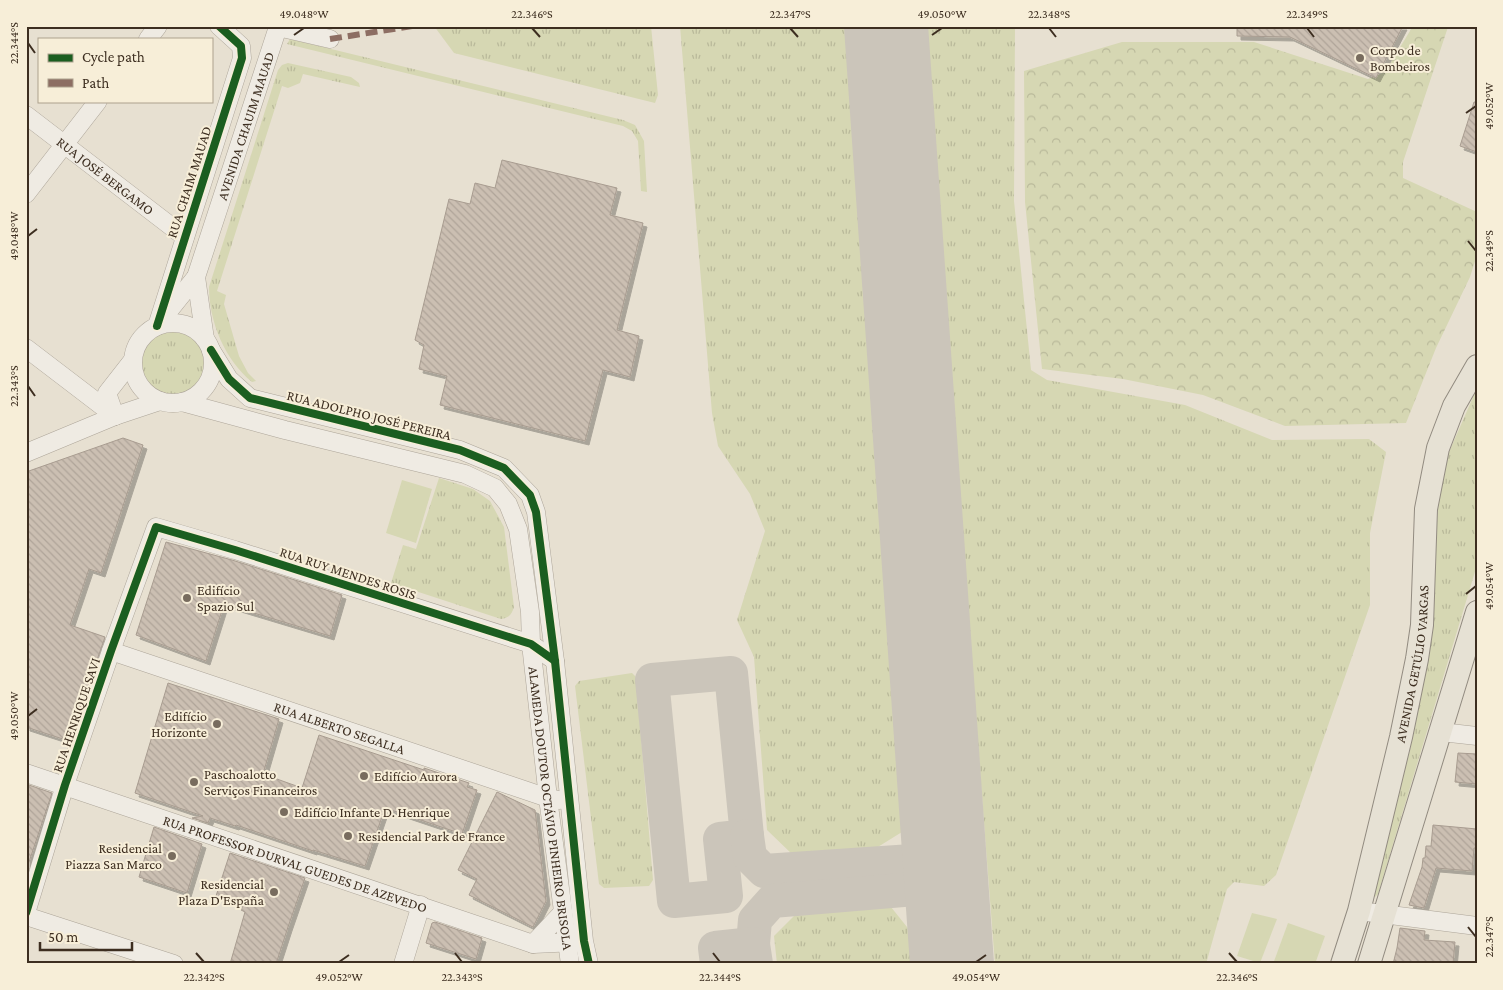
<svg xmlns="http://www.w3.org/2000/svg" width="1503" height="990" font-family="'Crimson Pro',serif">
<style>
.grass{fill:url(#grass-tufts)}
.forest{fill:url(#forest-crowns)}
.garden{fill:#d6d7b3}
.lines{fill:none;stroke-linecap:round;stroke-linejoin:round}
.taxiway{stroke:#cbc5ba;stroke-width:34}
.runway{stroke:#cbc5ba;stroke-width:84}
.building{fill:url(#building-back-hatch);stroke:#a89c90;filter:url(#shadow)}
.minor-casing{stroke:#ada599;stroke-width:19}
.major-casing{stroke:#928b80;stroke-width:24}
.minor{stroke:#efebe3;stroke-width:18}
.major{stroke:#e6e1d4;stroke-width:22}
.quiet{stroke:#8d6e63;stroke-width:6;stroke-dasharray:12 6;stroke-linecap:butt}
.cycleway-casing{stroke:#f7eed8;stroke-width:11}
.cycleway{stroke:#1b5e20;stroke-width:8}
.ticks{fill:none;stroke:#3d2e20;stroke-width:2}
.poi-dot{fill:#786c5e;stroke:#f7eed8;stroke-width:2}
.labels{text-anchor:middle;stroke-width:4;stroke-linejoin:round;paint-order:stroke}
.poi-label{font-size:14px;fill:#3d2e20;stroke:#f7eed8;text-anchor:start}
.street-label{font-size:14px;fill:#3d2e20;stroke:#f7eed8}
.neatline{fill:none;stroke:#3d2e20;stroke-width:2}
.ticks-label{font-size:12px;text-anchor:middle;fill:#3d2e20}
</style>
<defs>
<pattern id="grass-tufts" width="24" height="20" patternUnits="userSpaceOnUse" patternTransform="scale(1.25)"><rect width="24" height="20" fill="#d6d7b3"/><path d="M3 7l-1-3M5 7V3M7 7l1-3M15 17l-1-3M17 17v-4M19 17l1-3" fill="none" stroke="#b9b99a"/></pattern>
<pattern id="forest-crowns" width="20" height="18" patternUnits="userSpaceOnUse" patternTransform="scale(1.25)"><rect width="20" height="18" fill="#d6d7b3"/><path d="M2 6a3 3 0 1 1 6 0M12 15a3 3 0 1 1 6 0" fill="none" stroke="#b9b99a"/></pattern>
<pattern id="building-back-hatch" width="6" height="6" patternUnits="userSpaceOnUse" patternTransform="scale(1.25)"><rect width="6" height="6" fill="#cbbfb2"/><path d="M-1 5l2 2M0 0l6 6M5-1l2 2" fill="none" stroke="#afa499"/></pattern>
<filter id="shadow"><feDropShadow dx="4" dy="4" stdDeviation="0" flood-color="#0004"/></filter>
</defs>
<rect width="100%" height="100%" fill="#e7e0d1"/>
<g class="grass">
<path d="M 434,26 L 651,26 L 658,95 L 655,103 L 454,53 Z"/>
<path d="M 680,26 L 849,26 L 912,811 L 902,832 L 873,850 L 794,856 L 767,830 L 754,657 L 737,620 L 765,531 L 750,494 L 718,446 L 712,413 Z"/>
<path d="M 922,26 L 1015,26 L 1014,201 L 1031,370 L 1047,380 L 1185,405 L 1272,440 L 1369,439 L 1386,452 L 1370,533 L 1370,605 L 1276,875 L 1264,886 L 1234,882 L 1227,889 L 1206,964 L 995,964 Z"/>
<path d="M 290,39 L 623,120 L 635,125 L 644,141 L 647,192 L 641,191 L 638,141 L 632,131 L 623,126 L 287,44 Z"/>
<path d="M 288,63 L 351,77 L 359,83 L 360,87 L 303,74 L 300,83 L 288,88 L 282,86 L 217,291 L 226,295 L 224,304 L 239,356 L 248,373 L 256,381 L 252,382 C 225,360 209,322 209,287 L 278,70 L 282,65 Z"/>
<circle cx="173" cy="362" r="32"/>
<path d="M 1477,388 L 1477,565 L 1378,894 L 1375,897 L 1372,892 L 1410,750 L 1425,665 L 1439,497 L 1449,452 Z"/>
<path d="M 439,478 L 473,489 L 490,501 L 504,527 L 514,607 C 512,614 509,618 501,619 L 391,583 L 403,545 L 416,549 Z"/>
<path d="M 632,673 L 636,677 L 653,880 L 649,886 L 604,888 L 599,884 L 575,686 L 579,681 Z"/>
<path d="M 891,907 L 915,937 L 917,964 L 777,964 L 774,936 L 796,914 Z"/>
</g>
<path class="forest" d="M 1413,26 L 1448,27 L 1403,162 L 1403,178 L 1477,212 L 1477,255 L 1470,277 L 1436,348 L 1406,423 L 1285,426 L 1203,395 L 1123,379 L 1042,369 L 1025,202 L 1024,71 L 1122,42 L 1254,42 L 1368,79 L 1385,72 Z"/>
<g class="garden">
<path d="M 402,480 L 432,489 L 416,543 L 386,533 Z"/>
<path d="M 1252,913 L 1277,919 L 1260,963 L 1237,956 Z"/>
<path d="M 1288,923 L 1325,936 L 1315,964 L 1273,964 Z"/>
</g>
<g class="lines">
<g class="taxiway">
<path d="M 887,37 L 895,26"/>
<path d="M 731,673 L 747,836 L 720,839 L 726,896 L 674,901 L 652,680 Z"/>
<path d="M 747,836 L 750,857 L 764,871 L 912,861 L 943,826"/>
<path d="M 753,944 L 755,920 L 772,901 L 915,889 L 949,928"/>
<path d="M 717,964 L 715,948 L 753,944 L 756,964"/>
</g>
<path class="runway" d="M 886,26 L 952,964"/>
</g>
<g class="building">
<path d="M 1237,26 L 1403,26 L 1376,78 L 1290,37 L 1237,36 Z"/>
<path d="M 1474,102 L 1477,102 L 1477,152 L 1460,146 Z"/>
<path d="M 502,160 L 617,188 L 610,215 L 643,223 L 617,330 L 639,336 L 630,377 L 603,370 L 585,441 L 440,405 L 447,376 L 419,369 L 424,345 L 415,340 L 449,199 L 470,204 L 475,183 L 495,188 Z"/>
<path d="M 123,438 L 143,445 L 101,573 L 89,569 L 70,625 L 105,637 L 69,741 L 26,727 L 26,472 Z"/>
<path d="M 166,542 L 232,560 L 342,595 L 330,636 L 224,604 L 206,661 L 136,635 Z"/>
<path d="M 168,683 L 279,719 L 263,774 L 302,788 L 319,735 L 424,770 L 424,768 L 469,783 L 467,787 L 477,790 L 462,834 L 385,808 L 365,866 L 313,850 L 313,851 L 236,825 L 235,826 L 210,818 L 208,823 L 192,818 L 203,816 L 135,793 Z"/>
<path d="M 1458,753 L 1477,754 L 1477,784 L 1455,782 Z"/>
<path d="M 26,784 L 52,793 L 28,865 L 26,865 Z"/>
<path d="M 497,792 L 535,810 L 546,901 L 533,927 L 469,895 L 477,879 L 458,870 Z"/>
<path d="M 1433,825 L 1477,829 L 1477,848 L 1474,848 L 1472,871 L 1436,868 L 1424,908 L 1409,905 L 1422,867 L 1423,858 L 1425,858 L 1426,846 L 1431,846 Z"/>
<path d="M 154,827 L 202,844 L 187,893 L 139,877 Z"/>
<path d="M 230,853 L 305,878 L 288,927 L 276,964 L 230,964 L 245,912 L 241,910 L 243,905 L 216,896 Z"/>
<path d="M 435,922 L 482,938 L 476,959 L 426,943 L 432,923 Z"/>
<path d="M 1400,928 L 1425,931 L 1424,940 L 1455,942 L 1453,964 L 1393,964 L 1397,948 Z"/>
</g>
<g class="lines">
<g class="minor-casing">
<g id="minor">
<path d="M 148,39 L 158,26"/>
<path id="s1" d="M 26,115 L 185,237"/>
<path d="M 26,194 L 98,101"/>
<path id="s2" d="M 196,277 L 278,27 L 330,39"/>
<path d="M 163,318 L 196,277 L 205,339"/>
<circle cx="173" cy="363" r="40"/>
<path d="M 157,326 L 242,58 L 241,46 L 219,26"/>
<path d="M 26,348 L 115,416"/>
<path d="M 211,350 L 229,379 L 250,398 L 460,450 L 504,468 L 530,495 L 536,512 L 555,661 L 584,941 L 589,964"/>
<path id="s3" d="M 182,402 L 285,430 L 465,474 L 495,488 L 508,504 L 518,529 L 530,612 L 531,644 L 548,798 L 570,964"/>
<path d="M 115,416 L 107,393 L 132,361"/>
<path d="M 26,453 L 115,416 L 160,401"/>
<path id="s4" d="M 111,651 L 548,798 L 559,800"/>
<path d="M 1441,732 L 1477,736"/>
<path id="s5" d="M 26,773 L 533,944 L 576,942"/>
<path d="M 1359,911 L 1477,926"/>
<path d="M 26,913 L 65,785 L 111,651 L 156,527 L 235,550 L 531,644 L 555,661"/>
<path d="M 26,916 L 174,964"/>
<path d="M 533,944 L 563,912"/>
<path d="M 403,964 L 421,905"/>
</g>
</g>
<g class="major-casing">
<g id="major">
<path id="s6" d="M 1342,964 L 1359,911 L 1401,737 L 1417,659 L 1422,625 L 1426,509 L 1438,448 L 1454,406 L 1477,366"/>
<path d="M 1369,964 L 1477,612"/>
</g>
</g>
<use href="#minor" class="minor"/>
<use href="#major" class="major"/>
<path class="quiet" d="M 330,39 L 412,26"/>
<g class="cycleway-casing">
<g id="cycleway">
<path d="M 157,326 L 242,58 L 241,46 L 219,26"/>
<path d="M 211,350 L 229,379 L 250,398 L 460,450 L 504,468 L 530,495 L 536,512 L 555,661 L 584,941 L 589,964"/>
<path d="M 26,913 L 65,785 L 111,651 L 156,527 L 235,550 L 531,644 L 555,661"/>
</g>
</g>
<use href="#cycleway" class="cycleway"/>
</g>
<path class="ticks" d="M 532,28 L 540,37M 790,28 L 798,37M 1049,28 L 1056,37M 1307,28 L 1314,37M 294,35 L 304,28M 932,35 L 942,28M 28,43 L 35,53M 1466,113 L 1476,106M 28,236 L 37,229M 1468,241 L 1476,251M 28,386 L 35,396M 1466,594 L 1476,586M 28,716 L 37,709M 1468,927 L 1476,937M 196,953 L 204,962M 455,953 L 462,962M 713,953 L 720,962M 1229,953 L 1237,962M 339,962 L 349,955M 976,962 L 986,955"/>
<g class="poi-dot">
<circle cx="1360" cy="58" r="5"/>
<circle cx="187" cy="598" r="5"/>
<circle cx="217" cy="724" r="5"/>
<circle cx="364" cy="776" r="5"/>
<circle cx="194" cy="782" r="5"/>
<circle cx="284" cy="812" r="5"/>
<circle cx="348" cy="836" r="5"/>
<circle cx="172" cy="856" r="5"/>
<circle cx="274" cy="892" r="5"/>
</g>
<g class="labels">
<g class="poi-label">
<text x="1370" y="55">Corpo de<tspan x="1370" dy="16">Bombeiros</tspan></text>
<text x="197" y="595">Edifício<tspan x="197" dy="16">Spazio Sul</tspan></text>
<text x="207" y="721" text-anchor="end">Edifício<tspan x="207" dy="16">Horizonte</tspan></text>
<text x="204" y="779">Paschoalotto<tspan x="204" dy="16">Serviços Financeiros</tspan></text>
<text x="374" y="781">Edifício Aurora</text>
<text x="294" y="817">Edifício Infante D. Henrique</text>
<text x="358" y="841">Residencial Park de France</text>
<text x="162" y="853" text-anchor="end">Residencial<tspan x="162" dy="16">Piazza San Marco</tspan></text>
<text x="264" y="889" text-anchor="end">Residencial<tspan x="264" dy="16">Plaza D'España</tspan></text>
</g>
<g class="street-label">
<text dy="5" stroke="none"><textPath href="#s2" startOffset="159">AVENIDA CHAUIM MAUAD</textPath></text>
<text dy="5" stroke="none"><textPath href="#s1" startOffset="100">RUA JOSÉ BERGAMO</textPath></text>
<text transform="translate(189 182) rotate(-72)" y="5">RUA CHAIM MAUAD</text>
<text transform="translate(369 415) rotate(14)" y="5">RUA ADOLPHO JOSÉ PEREIRA</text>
<text transform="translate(348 573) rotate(18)" y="5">RUA RUY MENDES ROSIS</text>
<text dy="5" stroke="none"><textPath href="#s6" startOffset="309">AVENIDA GETÚLIO VARGAS</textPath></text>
<text transform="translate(76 715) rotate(-71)" y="5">RUA HENRIQUE SAVI</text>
<text dy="5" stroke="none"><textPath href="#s4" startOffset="241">RUA ALBERTO SEGALLA</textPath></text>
<text dy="5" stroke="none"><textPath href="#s3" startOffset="654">ALAMEDA DOUTOR OCTÁVIO PINHEIRO BRISOLA</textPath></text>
<text dy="5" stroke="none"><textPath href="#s5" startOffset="284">RUA PROFESSOR DURVAL GUEDES DE AZEVEDO</textPath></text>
</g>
</g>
<rect width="1503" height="990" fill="none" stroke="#f7eed8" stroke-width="55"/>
<rect x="38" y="38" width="175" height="65" fill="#f7eed8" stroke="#ada18e"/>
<rect x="48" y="54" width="25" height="8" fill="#1b5e20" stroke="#ada18e"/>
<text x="82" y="62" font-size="15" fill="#3d2e20">Cycle path</text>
<rect x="48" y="79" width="25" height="8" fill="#8d6e63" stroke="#ada18e"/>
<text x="82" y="88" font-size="15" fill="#3d2e20">Path</text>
<path d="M40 942v8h92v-8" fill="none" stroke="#3d2e20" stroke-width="2.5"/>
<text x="48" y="942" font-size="15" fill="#3d2e20" stroke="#f7eed8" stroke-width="4" paint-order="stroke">50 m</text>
<rect x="28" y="28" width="1448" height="934" class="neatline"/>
<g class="ticks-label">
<text x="304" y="18">49.048°W</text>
<text x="532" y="18">22.346°S</text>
<text x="790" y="18">22.347°S</text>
<text x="942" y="18">49.050°W</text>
<text x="1049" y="18">22.348°S</text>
<text x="1307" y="18">22.349°S</text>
<text transform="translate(14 43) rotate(-90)" y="4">22.344°S</text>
<text transform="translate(1489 106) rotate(-90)" y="4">49.052°W</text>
<text transform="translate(14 236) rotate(-90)" y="4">49.048°W</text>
<text transform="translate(1489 251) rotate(-90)" y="4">22.349°S</text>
<text transform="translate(14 386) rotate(-90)" y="4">22.343°S</text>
<text transform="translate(1489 586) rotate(-90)" y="4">49.054°W</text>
<text transform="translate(14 716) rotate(-90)" y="4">49.050°W</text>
<text transform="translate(1489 937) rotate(-90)" y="4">22.347°S</text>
<text x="204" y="981">22.342°S</text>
<text x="339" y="981">49.052°W</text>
<text x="462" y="981">22.343°S</text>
<text x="720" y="981">22.344°S</text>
<text x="976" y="981">49.054°W</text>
<text x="1237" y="981">22.346°S</text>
</g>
</svg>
